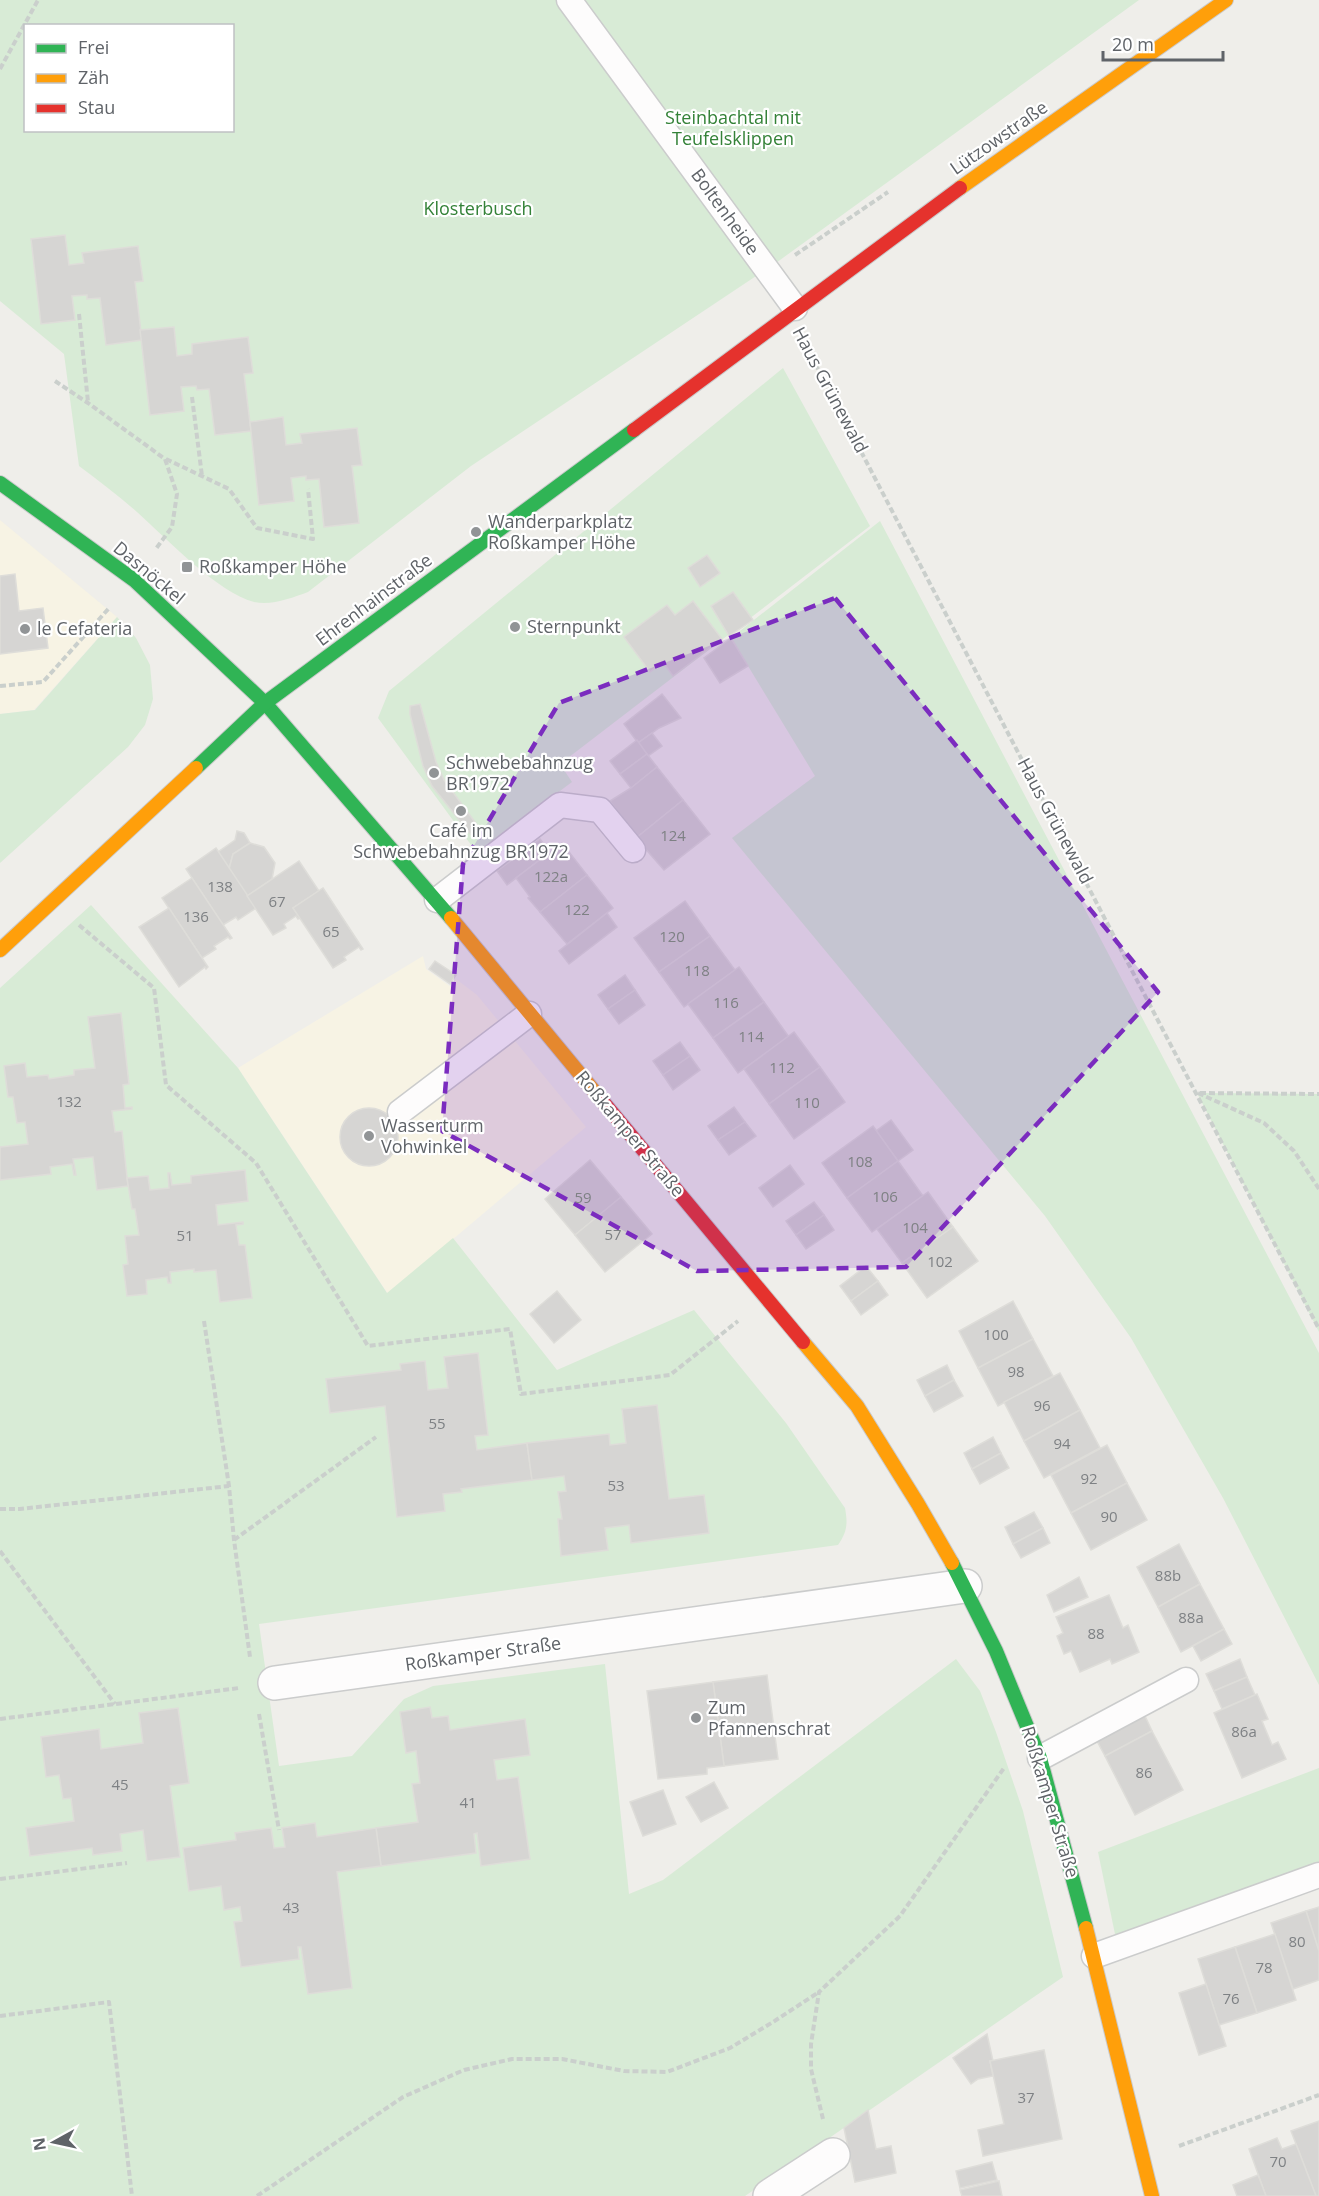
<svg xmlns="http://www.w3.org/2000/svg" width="1319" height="2196" font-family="'Open Sans',sans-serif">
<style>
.commercial{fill:#f7f3e4}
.green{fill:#d8ebd6;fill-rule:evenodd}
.building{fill:#d6d5d3;stroke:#deddd9;stroke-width:1.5}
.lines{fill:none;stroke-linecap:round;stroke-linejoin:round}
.lane-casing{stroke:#cbcccc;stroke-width:27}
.street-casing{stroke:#cbcccc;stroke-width:36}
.fast-casing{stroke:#cacacb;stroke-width:16}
.slow-casing{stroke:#cacacb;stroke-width:16}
.jam-casing{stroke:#cacacb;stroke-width:16}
.path{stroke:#cacfcc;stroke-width:4;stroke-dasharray:6 3;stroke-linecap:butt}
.lane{stroke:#fdfcfc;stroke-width:24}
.street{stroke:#fdfcfc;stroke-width:33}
.fast{stroke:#30b455;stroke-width:14}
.slow{stroke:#ff9f0a;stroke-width:14}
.jam{stroke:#e5322d;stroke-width:14}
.marked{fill:#7b2cbf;fill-opacity:0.2;stroke:#7b2cbf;stroke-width:4.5;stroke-dasharray:12 8;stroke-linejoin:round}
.poi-dot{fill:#919496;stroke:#fff;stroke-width:2}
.labels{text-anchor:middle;stroke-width:4.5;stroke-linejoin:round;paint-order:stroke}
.number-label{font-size:15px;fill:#7e8184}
.park-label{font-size:18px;fill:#348238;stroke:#fff}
.street-label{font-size:18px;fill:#5f6368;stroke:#fff}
.poi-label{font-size:18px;fill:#5f6368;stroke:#fff;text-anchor:start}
</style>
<rect width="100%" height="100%" fill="#efeeea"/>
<g class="commercial">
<path d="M 0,520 L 117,617 L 34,710 L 0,714 Z"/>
<path d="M 423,956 L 426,969 L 451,987 L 456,979 L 477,995 L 586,1127 L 388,1294 L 238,1068 Z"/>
</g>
<g class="green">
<path d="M 0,0 L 1139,0 L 780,260 L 471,466 L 308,592 C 291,598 272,606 254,602 C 218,593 166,538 137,512 C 119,496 99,481 79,466 L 64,354 L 0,301 ZM 26,26 L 232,26 L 232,130 L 26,130 Z"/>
<path d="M 783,368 L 870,526 L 560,764 L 572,782 L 477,853 L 378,718 L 389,691 Z"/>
<path d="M 880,521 L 1319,1353 L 1319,1685 L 1223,1498 L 1131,1338 L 1045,1216 L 732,838 L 815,776 L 731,638 Z"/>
<path d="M 117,617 L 136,638 L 150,665 L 153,699 L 145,725 L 128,747 L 0,863 L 0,714 L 35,710 Z"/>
<path d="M 91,905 L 238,1068 L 387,1293 L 453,1238 L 557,1370 L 694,1310 L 786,1423 L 845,1508 C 848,1524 847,1532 838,1545 L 259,1624 L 279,1766 L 352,1756 L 404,1699 L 433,1686 L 605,1664 L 629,1894 L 663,1880 L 956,1659 L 980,1691 L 996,1732 L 1023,1811 L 1063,1977 L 745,2196 L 0,2196 L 0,988 Z"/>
<path d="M 1197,1093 L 1319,1094 L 1319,1332 Z"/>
<path d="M 1319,1768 L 1319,1863 L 1116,1939 L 1098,1852 Z"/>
</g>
<g class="building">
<path d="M 65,235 L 69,265 L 84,263 L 82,253 L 138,246 L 143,281 L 135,282 L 142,340 L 106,345 L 100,298 L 87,299 L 87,295 L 72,296 L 75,320 L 41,324 L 31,239 Z"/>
<path d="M 174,327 L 177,356 L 192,354 L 192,344 L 248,337 L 253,373 L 244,374 L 251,431 L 215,435 L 209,389 L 197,390 L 196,386 L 181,387 L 184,411 L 150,415 L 140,330 Z"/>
<path d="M 283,417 L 286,445 L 302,443 L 300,434 L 357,428 L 362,465 L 352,466 L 359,523 L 324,527 L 319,479 L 306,480 L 306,476 L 291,478 L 294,501 L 259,505 L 250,422 Z"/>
<path d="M 707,555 L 720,573 L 700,587 L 688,568 Z"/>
<path d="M 15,574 L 19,611 L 43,608 L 48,648 L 0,654 L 0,576 Z"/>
<path d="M 733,592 L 753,620 L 729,636 L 711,606 Z"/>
<path d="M 693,601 L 722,639 L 673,676 L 663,662 L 650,672 L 624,637 L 667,605 L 675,615 Z"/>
<path d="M 731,638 L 748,666 L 720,683 L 704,658 Z"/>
<path d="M 662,694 L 681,718 L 659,728 L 638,743 L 624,724 Z"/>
<path d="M 420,704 L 436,762 L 444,780 L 480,829 L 472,836 L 432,786 L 423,766 L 410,714 L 410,706 Z"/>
<path d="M 652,733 L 662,746 L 648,756 L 638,743 Z"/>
<path d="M 637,740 L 647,754 L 620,774 L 610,761 Z"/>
<path d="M 647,754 L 657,767 L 631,788 L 620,774 Z"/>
<path d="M 657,767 L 683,800 L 636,838 L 610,801 L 631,788 Z"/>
<path d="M 683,800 L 710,834 L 664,870 L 636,838 Z"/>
<path d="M 237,831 L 244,833 L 250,843 L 233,854 L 229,869 L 218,852 L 235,840 Z"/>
<path d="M 540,839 L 550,852 L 507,885 L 497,871 Z"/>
<path d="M 250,843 L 264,847 L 275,863 L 272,879 L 247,896 L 229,869 L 233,854 Z"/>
<path d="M 562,843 L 587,875 L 540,912 L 528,898 L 530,897 L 516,878 Z"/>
<path d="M 216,848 L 256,908 L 238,920 L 236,917 L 223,925 L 186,869 Z"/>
<path d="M 299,861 L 319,891 L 293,908 L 300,918 L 298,919 L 296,916 L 284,924 L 286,928 L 273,935 L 247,896 Z"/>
<path d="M 587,875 L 613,908 L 567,944 L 540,912 Z"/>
<path d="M 192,878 L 232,938 L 230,939 L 228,937 L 214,946 L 216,949 L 202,958 L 162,898 Z"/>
<path d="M 323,888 L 363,949 L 361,950 L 359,947 L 344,957 L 346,960 L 333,968 L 293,908 Z"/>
<path d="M 685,901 L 710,936 L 659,972 L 634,938 Z"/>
<path d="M 169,908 L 208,967 L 206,969 L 205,967 L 179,987 L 139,927 Z"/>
<path d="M 607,913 L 617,927 L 569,964 L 559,951 Z"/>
<path d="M 710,936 L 735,970 L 684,1007 L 659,972 Z"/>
<path d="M 435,961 L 456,975 L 450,984 L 429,969 Z"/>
<path d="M 739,967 L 764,1002 L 713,1038 L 688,1004 Z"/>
<path d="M 625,975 L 635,990 L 608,1009 L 598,995 Z"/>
<path d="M 635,990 L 645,1005 L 619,1024 L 608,1009 Z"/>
<path d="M 764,1002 L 789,1037 L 738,1073 L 713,1038 Z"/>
<path d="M 121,1013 L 129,1084 L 123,1085 L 125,1108 L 132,1107 L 132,1109 L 112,1111 L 115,1132 L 122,1131 L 128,1186 L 97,1190 L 93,1157 L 73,1159 L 76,1175 L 74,1175 L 72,1164 L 50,1167 L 51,1174 L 0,1180 L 0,1147 L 28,1144 L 25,1122 L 17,1123 L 13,1097 L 8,1097 L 4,1066 L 25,1063 L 27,1077 L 48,1075 L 49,1079 L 74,1075 L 74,1070 L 95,1068 L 88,1017 Z"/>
<path d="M 794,1032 L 820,1067 L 769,1104 L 744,1069 Z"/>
<path d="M 680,1042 L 690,1056 L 663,1075 L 653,1061 Z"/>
<path d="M 690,1056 L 700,1070 L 673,1090 L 663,1075 Z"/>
<path d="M 820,1067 L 845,1102 L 794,1139 L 769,1104 Z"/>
<path d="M 734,1107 L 745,1122 L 718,1140 L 708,1126 Z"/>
<circle cx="369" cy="1137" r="29"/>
<path d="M 891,1120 L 913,1150 L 898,1161 L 876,1131 Z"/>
<path d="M 745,1122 L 756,1136 L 729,1155 L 718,1140 Z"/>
<path d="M 873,1126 L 898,1161 L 847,1198 L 822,1163 Z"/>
<path d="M 590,1160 L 621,1197 L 575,1235 L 545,1199 Z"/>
<path d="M 898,1161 L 923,1196 L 872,1232 L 847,1198 Z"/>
<path d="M 790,1165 L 804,1184 L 773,1207 L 759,1188 Z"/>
<path d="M 245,1170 L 248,1201 L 216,1205 L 218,1225 L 243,1222 L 243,1224 L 236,1225 L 239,1245 L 245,1245 L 252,1298 L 220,1302 L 216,1270 L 194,1272 L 194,1269 L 170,1272 L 171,1283 L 168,1283 L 167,1277 L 146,1280 L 147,1294 L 127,1296 L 123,1265 L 128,1264 L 125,1236 L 139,1235 L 135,1209 L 132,1209 L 127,1178 L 148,1176 L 150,1190 L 169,1188 L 168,1173 L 170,1173 L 172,1185 L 191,1183 L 191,1176 Z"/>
<path d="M 928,1192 L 953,1227 L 902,1263 L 877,1229 Z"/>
<path d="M 621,1197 L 652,1234 L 605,1272 L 575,1235 Z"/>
<path d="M 814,1202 L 824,1215 L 796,1235 L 786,1221 Z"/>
<path d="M 824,1215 L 834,1230 L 806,1249 L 796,1235 Z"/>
<path d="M 953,1227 L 978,1261 L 927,1298 L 902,1263 Z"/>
<path d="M 866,1266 L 878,1281 L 851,1301 L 840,1286 Z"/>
<path d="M 878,1281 L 888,1295 L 861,1315 L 851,1301 Z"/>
<path d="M 557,1291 L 581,1320 L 554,1343 L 530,1314 Z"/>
<path d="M 1013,1301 L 1033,1339 L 978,1368 L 959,1331 Z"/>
<path d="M 1033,1339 L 1053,1376 L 998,1406 L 978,1368 Z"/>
<path d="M 478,1353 L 488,1435 L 475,1436 L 477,1450 L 527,1443 L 532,1480 L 461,1489 L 462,1492 L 443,1494 L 445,1511 L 397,1517 L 385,1406 L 330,1413 L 326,1379 L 401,1370 L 400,1364 L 425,1361 L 428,1390 L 448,1388 L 444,1357 Z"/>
<path d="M 947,1365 L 954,1380 L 925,1396 L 917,1380 Z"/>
<path d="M 1060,1373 L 1080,1410 L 1024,1441 L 1004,1402 Z"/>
<path d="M 954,1380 L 963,1396 L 934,1412 L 925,1396 Z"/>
<path d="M 657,1405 L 669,1499 L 704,1495 L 709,1533 L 631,1543 L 629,1525 L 605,1528 L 608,1550 L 561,1556 L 558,1519 L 562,1519 L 558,1492 L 566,1491 L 564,1476 L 532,1480 L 527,1443 L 609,1434 L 610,1445 L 626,1443 L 622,1409 Z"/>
<path d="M 1080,1410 L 1100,1448 L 1044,1478 L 1024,1441 Z"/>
<path d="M 993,1437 L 1001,1453 L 972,1469 L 964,1453 Z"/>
<path d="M 1107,1445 L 1127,1483 L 1071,1513 L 1051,1475 Z"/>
<path d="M 1001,1453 L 1009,1468 L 980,1484 L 972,1469 Z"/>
<path d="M 1127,1483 L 1147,1520 L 1091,1550 L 1071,1513 Z"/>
<path d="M 1034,1512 L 1043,1528 L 1013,1544 L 1005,1527 Z"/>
<path d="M 1043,1528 L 1050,1543 L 1021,1558 L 1013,1544 Z"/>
<path d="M 1179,1544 L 1200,1584 L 1158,1607 L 1137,1567 Z"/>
<path d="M 1079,1577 L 1088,1597 L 1054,1612 L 1047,1595 Z"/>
<path d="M 1200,1584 L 1224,1629 L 1181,1652 L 1158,1607 Z"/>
<path d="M 1109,1595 L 1123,1628 L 1128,1625 L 1139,1652 L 1112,1664 L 1110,1659 L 1080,1672 L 1071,1651 L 1064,1654 L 1057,1636 L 1063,1633 L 1056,1617 Z"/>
<path d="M 1224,1629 L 1232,1644 L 1201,1661 L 1193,1646 Z"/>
<path d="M 1240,1659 L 1247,1677 L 1214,1691 L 1206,1674 Z"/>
<path d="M 767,1675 L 778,1759 L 724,1766 L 713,1682 Z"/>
<path d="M 1247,1677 L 1255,1695 L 1222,1709 L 1214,1691 Z"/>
<path d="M 713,1682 L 724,1766 L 707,1768 L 707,1774 L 658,1779 L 647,1691 Z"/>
<path d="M 1257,1694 L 1268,1719 L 1262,1721 L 1272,1745 L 1278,1742 L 1286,1759 L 1242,1778 L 1214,1713 Z"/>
<path d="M 430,1707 L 432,1718 L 448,1716 L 450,1730 L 525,1719 L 530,1755 L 494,1760 L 497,1780 L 518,1777 L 530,1859 L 481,1866 L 477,1833 L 474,1834 L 476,1853 L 381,1866 L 376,1828 L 418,1822 L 412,1784 L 420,1783 L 416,1751 L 406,1753 L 400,1712 Z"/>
<path d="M 178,1708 L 189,1783 L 170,1786 L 180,1857 L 147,1861 L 143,1830 L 120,1834 L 122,1851 L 93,1855 L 92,1848 L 30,1856 L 26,1828 L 74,1821 L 71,1798 L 63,1799 L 59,1775 L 46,1777 L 41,1737 L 99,1729 L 101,1749 L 143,1743 L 139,1713 Z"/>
<path d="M 1145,1716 L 1152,1731 L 1105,1756 L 1097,1741 Z"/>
<path d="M 1152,1731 L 1183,1790 L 1135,1815 L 1105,1756 Z"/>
<path d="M 714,1782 L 728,1808 L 701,1822 L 686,1797 Z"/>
<path d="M 663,1790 L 676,1824 L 643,1836 L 630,1802 Z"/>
<path d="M 315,1823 L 317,1837 L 376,1828 L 381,1866 L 337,1872 L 352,1988 L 308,1994 L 301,1947 L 298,1947 L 299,1959 L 241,1967 L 234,1922 L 242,1921 L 240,1907 L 224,1910 L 221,1886 L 189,1891 L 183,1848 L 236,1840 L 235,1833 L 271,1828 L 274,1848 L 285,1847 L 282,1828 Z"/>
<path d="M 1319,1907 L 1319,1951 L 1306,1911 Z"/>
<path d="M 1306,1911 L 1319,1951 L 1319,1980 L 1293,1989 L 1271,1923 Z"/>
<path d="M 1275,1934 L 1296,2000 L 1257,2013 L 1235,1947 Z"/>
<path d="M 1235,1947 L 1257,2013 L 1219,2025 L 1198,1959 Z"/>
<path d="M 1206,1984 L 1226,2046 L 1199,2055 L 1179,1993 Z"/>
<path d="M 987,2034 L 993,2061 L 990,2061 L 993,2076 L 978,2079 L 971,2084 L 953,2058 Z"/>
<path d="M 1044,2050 L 1062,2139 L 983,2156 L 978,2130 L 1004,2124 L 990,2061 Z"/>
<path d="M 868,2110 L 876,2149 L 891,2146 L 896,2173 L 855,2182 L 844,2128 Z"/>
<path d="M 1319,2121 L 1319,2196 L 1316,2196 L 1291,2131 Z"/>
<path d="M 1277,2138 L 1282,2149 L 1296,2144 L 1316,2196 L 1266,2196 L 1249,2149 Z"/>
<path d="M 992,2162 L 997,2180 L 960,2188 L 956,2171 Z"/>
<path d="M 1258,2175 L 1266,2196 L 1237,2196 L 1233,2185 Z"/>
<path d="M 999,2181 L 1002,2196 L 962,2196 L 960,2190 Z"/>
</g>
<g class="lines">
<g class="lane-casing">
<g id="lane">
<path d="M 569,0 L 795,308"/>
<path d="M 437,900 L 560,805 L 600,810 L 633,850"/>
<path d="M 400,1112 L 529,1014"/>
<path d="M 1040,1758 L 1186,1680"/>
<path d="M 1094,1956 L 1319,1875"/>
</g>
</g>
<g class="street-casing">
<g id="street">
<path d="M 275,1683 L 965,1586"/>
<path d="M 770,2196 L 833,2155"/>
</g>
</g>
<g class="fast-casing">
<g id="fast">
<path d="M 0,483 L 134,580 L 265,703 L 451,918"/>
<path d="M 196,768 L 265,703 L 634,430"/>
<path d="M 952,1563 L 996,1651 L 1040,1758 L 1086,1928"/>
</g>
</g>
<g class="slow-casing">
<g id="slow">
<path d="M 960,188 L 1226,0"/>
<path d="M 451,918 L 599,1097"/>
<path d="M 0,950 L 196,768"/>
<path d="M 803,1342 L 857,1406 L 918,1504 L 952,1563"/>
<path d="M 1086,1928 L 1152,2196"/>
</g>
</g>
<g class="jam-casing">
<g id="jam">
<path d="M 634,430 L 960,188"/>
<path d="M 599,1097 L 803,1342"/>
</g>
</g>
<g class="path">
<path d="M 0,69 L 38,0"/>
<path d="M 795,255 L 888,192"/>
<path d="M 79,314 L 88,402"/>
<path d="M 807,348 L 1319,1329"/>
<path d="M 55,381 L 88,403 L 165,459 L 177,494 L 172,527 L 155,550"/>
<path d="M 192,397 L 202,476"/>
<path d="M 166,459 L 229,489 L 257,528 L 313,539 L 308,489"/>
<path d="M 0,686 L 43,682 L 110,607"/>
<path d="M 79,925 L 154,988 L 166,1085 L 256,1163 L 368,1346 L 510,1329 L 521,1394 L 670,1375 L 738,1321"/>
<path d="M 1198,1093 L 1264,1123 L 1294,1151 L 1319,1189"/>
<path d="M 1200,1093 L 1319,1094"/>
<path d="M 204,1321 L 229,1486 L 234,1540 L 250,1657"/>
<path d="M 0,1509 L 20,1509 L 229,1486"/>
<path d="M 234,1540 L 376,1437"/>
<path d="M 0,1551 L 115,1704"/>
<path d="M 259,1714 L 279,1830"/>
<path d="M 0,1719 L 239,1688"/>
<path d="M 0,1879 L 127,1863"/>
<path d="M 0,2016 L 109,2002 L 132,2196"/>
<path d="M 823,2119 L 811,2069 L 811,2044 L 819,1992 L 900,1916 L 1004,1768"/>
<path d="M 1179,2146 L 1319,2095"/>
<path d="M 257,2196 L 403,2097 L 464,2070 L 512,2059 L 562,2059 L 624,2071 L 667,2072 L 730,2048 L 773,2022 L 819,1992"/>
</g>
<use href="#lane" class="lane"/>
<use href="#street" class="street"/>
<use href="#fast" class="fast"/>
<use href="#slow" class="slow"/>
<use href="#jam" class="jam"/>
</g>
<path class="marked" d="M 835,598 L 1158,992 L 906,1267 L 697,1271 L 442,1131 L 463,864 L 559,703 Z"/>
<g class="poi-dot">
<circle cx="476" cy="532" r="6"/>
<rect x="181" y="561" width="12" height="12" rx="3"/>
<circle cx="515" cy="627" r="6"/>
<circle cx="25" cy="629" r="6"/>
<circle cx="434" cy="773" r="6"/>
<circle cx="461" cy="811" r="6"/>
<circle cx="369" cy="1136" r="6"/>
<circle cx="696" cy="1718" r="6"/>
</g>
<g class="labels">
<g class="number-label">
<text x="673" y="841">124</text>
<text x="551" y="882">122a</text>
<text x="220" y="892">138</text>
<text x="277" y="907">67</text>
<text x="577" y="915">122</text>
<text x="196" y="922">136</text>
<text x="331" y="937">65</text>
<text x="672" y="942">120</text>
<text x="697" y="976">118</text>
<text x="726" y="1008">116</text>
<text x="751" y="1042">114</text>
<text x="782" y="1073">112</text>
<text x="69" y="1107">132</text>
<text x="807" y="1108">110</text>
<text x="860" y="1167">108</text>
<text x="885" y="1202">106</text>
<text x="583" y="1203">59</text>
<text x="915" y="1233">104</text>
<text x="613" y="1240">57</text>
<text x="185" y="1241">51</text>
<text x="940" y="1267">102</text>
<text x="996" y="1340">100</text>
<text x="1016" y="1377">98</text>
<text x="1042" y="1411">96</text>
<text x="437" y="1429">55</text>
<text x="1062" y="1449">94</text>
<text x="1089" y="1484">92</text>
<text x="616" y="1491">53</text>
<text x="1109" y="1522">90</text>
<text x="1168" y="1581">88b</text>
<text x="1191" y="1623">88a</text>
<text x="1096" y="1639">88</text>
<text x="1244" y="1737">86a</text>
<text x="1144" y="1778">86</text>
<text x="120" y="1790">45</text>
<text x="468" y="1808">41</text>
<text x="291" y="1913">43</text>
<text x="1297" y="1947">80</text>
<text x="1264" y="1973">78</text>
<text x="1231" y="2004">76</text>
<text x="1026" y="2103">37</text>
<text x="1278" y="2167">70</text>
</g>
<g class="park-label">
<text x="733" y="124">Steinbachtal mit<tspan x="733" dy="21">Teufelsklippen</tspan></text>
<text x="478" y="215">Klosterbusch</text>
</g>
<g class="street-label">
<text transform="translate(999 138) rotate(-35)" y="6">Lützowstraße</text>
<text transform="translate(725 212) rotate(54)" y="6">Boltenheide</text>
<text transform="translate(830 390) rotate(62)" y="6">Haus Grünewald</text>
<text transform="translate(149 573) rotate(40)" y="6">Dasnöckel</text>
<text transform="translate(374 600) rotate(-37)" y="6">Ehrenhainstraße</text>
<text transform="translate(1055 821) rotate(62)" y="6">Haus Grünewald</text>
<text transform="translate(630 1134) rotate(50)" y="6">Roßkamper Straße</text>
<text transform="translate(483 1654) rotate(-8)" y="6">Roßkamper Straße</text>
<text transform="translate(1050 1802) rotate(73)" y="6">Roßkamper Straße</text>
</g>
<g class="poi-label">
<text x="488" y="528">Wanderparkplatz<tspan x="488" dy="21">Roßkamper Höhe</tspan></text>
<text x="199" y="573">Roßkamper Höhe</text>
<text x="527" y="633">Sternpunkt</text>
<text x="37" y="635">le Cefateria</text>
<text x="446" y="769">Schwebebahnzug<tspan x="446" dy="21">BR1972</tspan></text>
<text x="461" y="837" text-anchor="middle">Café im<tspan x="461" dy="21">Schwebebahnzug BR1972</tspan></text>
<text x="381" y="1132">Wasserturm<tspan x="381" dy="21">Vohwinkel</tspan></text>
<text x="708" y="1714">Zum<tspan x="708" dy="21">Pfannenschrat</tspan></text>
</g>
</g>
<rect x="24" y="24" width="210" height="108" fill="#ffffff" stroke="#bfc1c3" stroke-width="1.5"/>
<rect x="36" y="44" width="30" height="9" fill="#30b455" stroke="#bfc1c3" stroke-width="1.5"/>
<text x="78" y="54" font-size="18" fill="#5f6368">Frei</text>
<rect x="36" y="74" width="30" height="9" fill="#ff9f0a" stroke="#bfc1c3" stroke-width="1.5"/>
<text x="78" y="84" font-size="18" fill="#5f6368">Zäh</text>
<rect x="36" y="104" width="30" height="9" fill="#e5322d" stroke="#bfc1c3" stroke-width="1.5"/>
<text x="78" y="114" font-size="18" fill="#5f6368">Stau</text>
<g transform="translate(54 2142) rotate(262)" stroke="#ffffff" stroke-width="4.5" paint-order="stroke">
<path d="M0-4.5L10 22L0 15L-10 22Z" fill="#5f6368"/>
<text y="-9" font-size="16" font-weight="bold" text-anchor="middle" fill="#5f6368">N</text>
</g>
<path d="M1103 51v9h120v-9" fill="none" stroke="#5f6368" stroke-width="3"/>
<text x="1112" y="51" font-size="18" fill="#5f6368" stroke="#ffffff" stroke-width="4.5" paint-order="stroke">20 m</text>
</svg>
